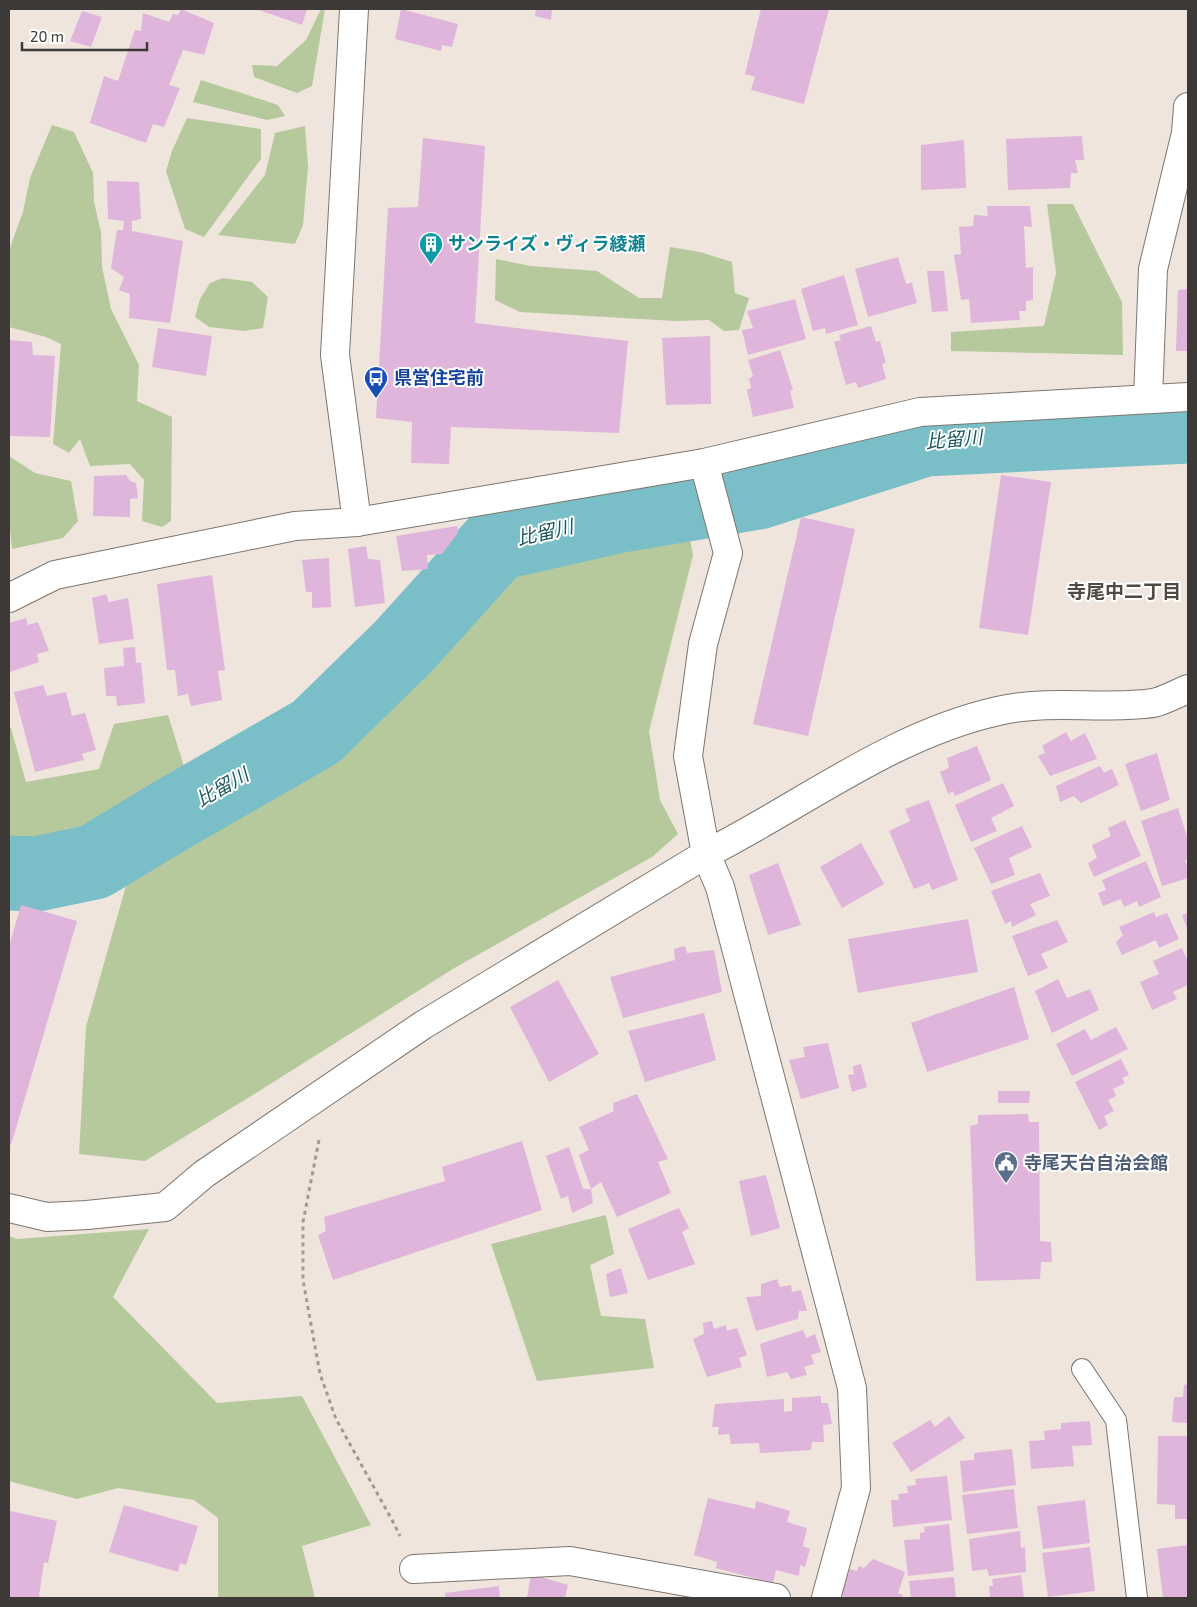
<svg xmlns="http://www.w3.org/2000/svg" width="1197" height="1607" font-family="'Exo 2','Noto Sans JP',sans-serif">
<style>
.green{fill:#b6c99c}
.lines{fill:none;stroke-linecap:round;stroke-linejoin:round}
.river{stroke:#7abfc8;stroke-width:75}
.building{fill:#dfb5db}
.service-casing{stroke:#7d756e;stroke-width:22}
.minor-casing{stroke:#7d756e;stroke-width:30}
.path{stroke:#a19a94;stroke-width:3;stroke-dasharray:4 4;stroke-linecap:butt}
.service{stroke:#fff;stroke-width:20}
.minor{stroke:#fff;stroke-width:28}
.labels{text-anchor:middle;stroke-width:4;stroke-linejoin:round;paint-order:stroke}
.culture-label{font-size:18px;font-weight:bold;fill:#0d838f;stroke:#fff;text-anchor:start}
.transit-label{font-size:18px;font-weight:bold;fill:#164399;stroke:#fff;text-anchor:start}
.service-label{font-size:18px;font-weight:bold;fill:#4e5e75;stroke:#fff;text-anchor:start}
.water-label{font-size:19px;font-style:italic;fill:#1a555c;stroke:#fff}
.neighbourhood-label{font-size:19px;font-weight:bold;fill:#514a43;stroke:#fff}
</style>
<rect width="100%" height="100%" fill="#efe5dd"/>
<g class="green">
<path d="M 321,9 L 325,9 L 312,86 L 297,93 L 254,77 L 252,65 L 277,66 L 306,40 Z"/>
<path d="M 201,80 L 278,105 L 285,116 L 267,120 L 193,102 Z"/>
<path d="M 187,118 L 261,129 L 261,159 L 204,237 L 185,229 L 166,171 L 172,151 Z"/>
<path d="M 52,125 L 74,132 L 93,173 L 94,202 L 101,232 L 102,267 L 111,309 L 139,365 L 137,401 L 172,417 L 171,521 L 162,527 L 142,521 L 144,480 L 130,464 L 90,466 L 80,439 L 69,453 L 53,444 L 61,344 L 46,337 L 9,327 L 9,250 L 23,212 L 30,178 Z"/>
<path d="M 305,126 L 308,167 L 303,225 L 295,244 L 218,235 L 265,175 L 275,133 Z"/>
<path d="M 1047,204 L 1073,204 L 1122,302 L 1123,355 L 951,351 L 951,332 L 1044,326 L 1056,273 Z"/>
<path d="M 670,247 L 700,252 L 732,262 L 735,293 L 749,298 L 739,330 L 724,331 L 709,320 L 675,321 L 520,312 L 495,300 L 496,259 L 531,266 L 597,271 L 639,298 L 662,298 Z"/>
<path d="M 223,278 L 252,282 L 268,297 L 263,328 L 244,331 L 209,327 L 195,317 L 200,299 L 210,283 Z"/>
<path d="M 9,456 L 35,473 L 71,481 L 78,521 L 63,538 L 12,549 L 9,519 Z"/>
<path d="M 687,523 L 693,555 L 649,731 L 660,800 L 678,834 L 652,857 L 456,967 L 256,1093 L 145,1161 L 79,1154 L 86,1027 L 129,875 L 201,809 L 322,742 L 506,554 Z"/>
<path d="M 168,715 L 188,779 L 96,851 L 38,866 L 9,864 L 9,728 L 11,728 L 26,782 L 99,769 L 114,724 Z"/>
<path d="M 606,1215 L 614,1254 L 590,1265 L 601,1316 L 645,1319 L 654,1368 L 537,1381 L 491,1244 Z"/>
<path d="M 149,1229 L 113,1297 L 217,1403 L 302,1396 L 371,1525 L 302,1546 L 315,1598 L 219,1598 L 218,1596 L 218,1518 L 194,1500 L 118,1488 L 77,1499 L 9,1481 L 9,1236 L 17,1239 Z"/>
</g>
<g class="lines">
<path class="river" d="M 9,873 L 36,874 L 94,862 L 170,816 L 316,732 L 404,646 L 497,543 L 621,515 L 758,492 L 925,439 L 1188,426"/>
</g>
<g class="building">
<path d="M 181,9 L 214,23 L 204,55 L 183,50 L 169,85 L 180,88 L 164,127 L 153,124 L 146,143 L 90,123 L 104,76 L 118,81 L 135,30 L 141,31 L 143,13 L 169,22 L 173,14 L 178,15 Z"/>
<path d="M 256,9 L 307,9 L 302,25 Z"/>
<path d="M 401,9 L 458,24 L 452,47 L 442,45 L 441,51 L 395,39 Z"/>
<path d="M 536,9 L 552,9 L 551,20 L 535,16 Z"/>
<path d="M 761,9 L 829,9 L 804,104 L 751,90 L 755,77 L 745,74 Z"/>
<path d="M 82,11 L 102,17 L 91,47 L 70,41 Z"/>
<path d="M 1082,136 L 1084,160 L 1075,160 L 1078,173 L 1071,173 L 1070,188 L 1008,190 L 1006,139 Z"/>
<path d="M 423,138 L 485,146 L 475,323 L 628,341 L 619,433 L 451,427 L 449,464 L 411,463 L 412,422 L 376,418 L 388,208 L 418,207 Z"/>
<path d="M 964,140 L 966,188 L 921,190 L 921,145 Z"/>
<path d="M 107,181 L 139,182 L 141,219 L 132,221 L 132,231 L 183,241 L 170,323 L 129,318 L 130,294 L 119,290 L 124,277 L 111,268 L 117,230 L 123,230 L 124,221 L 108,219 Z"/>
<path d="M 987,206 L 1030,206 L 1032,227 L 1024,226 L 1026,268 L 1033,267 L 1033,300 L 1026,301 L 1026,311 L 1019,311 L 1020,320 L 971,323 L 969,299 L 961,300 L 954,255 L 961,254 L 959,227 L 973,226 L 974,215 L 988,216 Z"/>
<path d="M 898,257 L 906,284 L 912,283 L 917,303 L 868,317 L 855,269 Z"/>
<path d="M 927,271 L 944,271 L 948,311 L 932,312 Z"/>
<path d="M 844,275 L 858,325 L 826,334 L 825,328 L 813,331 L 801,289 Z"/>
<path d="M 1188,289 L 1188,351 L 1176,351 L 1178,290 Z"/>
<path d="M 795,299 L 806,339 L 748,355 L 742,330 L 753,328 L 747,311 Z"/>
<path d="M 871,326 L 876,342 L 880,341 L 886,363 L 882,364 L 886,379 L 858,388 L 856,382 L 846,385 L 834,342 L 841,340 L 839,335 Z"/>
<path d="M 158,328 L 212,336 L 206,376 L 152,367 Z"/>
<path d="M 710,336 L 711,404 L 666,405 L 662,338 Z"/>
<path d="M 9,340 L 32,342 L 33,355 L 55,356 L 50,437 L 9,436 Z"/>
<path d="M 780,350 L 793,390 L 790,391 L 794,408 L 753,417 L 747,390 L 751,388 L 749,379 L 753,376 L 748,360 Z"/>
<path d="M 126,475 L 130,481 L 136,483 L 138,498 L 130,499 L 130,517 L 93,516 L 94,476 Z"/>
<path d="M 1001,475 L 1051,482 L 1028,635 L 979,628 Z"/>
<path d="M 801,517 L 855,529 L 808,736 L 753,724 Z"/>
<path d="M 457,526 L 458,533 L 442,554 L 427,555 L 428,569 L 402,571 L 396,536 Z"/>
<path d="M 366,546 L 368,559 L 380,560 L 385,603 L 355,607 L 348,549 Z"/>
<path d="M 329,558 L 331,607 L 312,608 L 312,592 L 306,592 L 302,560 Z"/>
<path d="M 212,575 L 225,670 L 218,671 L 222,700 L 191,706 L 188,694 L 178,696 L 175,670 L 167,670 L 157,584 Z"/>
<path d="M 106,594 L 109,602 L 128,598 L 134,639 L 99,644 L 92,598 Z"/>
<path d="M 26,618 L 28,625 L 38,622 L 49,651 L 37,654 L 39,662 L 10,672 L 9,667 L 9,623 Z"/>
<path d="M 135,647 L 136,663 L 141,662 L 145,703 L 117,706 L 116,696 L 106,696 L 104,668 L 124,666 L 123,648 Z"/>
<path d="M 43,685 L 47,696 L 66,692 L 72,716 L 85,713 L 96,750 L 82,754 L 84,760 L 35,772 L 14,692 Z"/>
<path d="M 1066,732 L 1071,741 L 1085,733 L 1097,759 L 1050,776 L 1038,756 L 1045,753 L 1042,746 Z"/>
<path d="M 977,746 L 991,780 L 955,796 L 953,791 L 948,794 L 940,772 L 949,768 L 947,758 Z"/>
<path d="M 1157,753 L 1170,800 L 1141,811 L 1125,764 Z"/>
<path d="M 1100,766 L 1104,773 L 1112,769 L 1119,785 L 1081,803 L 1074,796 L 1060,802 L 1056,786 Z"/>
<path d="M 1003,783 L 1014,806 L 991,818 L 997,831 L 971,842 L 955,805 Z"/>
<path d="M 929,800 L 958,880 L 932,890 L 929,883 L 914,889 L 889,831 L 910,821 L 905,809 Z"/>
<path d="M 1178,808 L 1188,840 L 1188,860 L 1185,860 L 1188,869 L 1188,878 L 1162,886 L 1141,821 Z"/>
<path d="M 1125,820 L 1141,856 L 1094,877 L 1088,863 L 1097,858 L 1092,845 L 1111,836 L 1108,828 Z"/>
<path d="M 1022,826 L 1032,847 L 1009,858 L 1015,875 L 991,884 L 974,848 Z"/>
<path d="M 861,843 L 884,884 L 842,908 L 820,867 Z"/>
<path d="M 1146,861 L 1161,897 L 1139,907 L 1137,901 L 1124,907 L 1121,899 L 1103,906 L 1098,893 L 1106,890 L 1102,880 Z"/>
<path d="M 778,863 L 801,925 L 768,935 L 749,875 Z"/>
<path d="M 1040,873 L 1050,896 L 1030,904 L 1036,915 L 1012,927 L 1011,921 L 1005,924 L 991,891 Z"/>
<path d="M 21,905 L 77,921 L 11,1145 L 9,1144 L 9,946 Z"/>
<path d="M 1154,912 L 1156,917 L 1167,913 L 1179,939 L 1159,948 L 1156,940 L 1122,955 L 1116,942 L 1123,935 L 1119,927 Z"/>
<path d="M 1188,913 L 1188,931 L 1182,915 Z"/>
<path d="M 968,919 L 978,972 L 858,993 L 848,939 Z"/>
<path d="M 1057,920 L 1068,942 L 1041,954 L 1048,968 L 1028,976 L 1012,936 Z"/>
<path d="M 685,946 L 687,953 L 714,950 L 722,992 L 623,1018 L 610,977 L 675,960 L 674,949 Z"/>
<path d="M 1182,948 L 1188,962 L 1188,985 L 1173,992 L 1177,999 L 1152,1010 L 1140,982 L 1159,974 L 1153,961 Z"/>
<path d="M 1058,979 L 1067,998 L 1090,989 L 1099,1010 L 1052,1033 L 1035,991 Z"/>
<path d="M 558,980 L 599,1054 L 549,1082 L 510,1007 Z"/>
<path d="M 1014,987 L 1029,1039 L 927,1072 L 911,1023 Z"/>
<path d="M 704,1013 L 716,1060 L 645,1082 L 628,1031 Z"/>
<path d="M 1116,1027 L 1128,1049 L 1072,1076 L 1056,1044 L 1085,1029 L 1091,1040 Z"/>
<path d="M 828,1043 L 839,1088 L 801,1099 L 789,1060 L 805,1057 L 803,1047 Z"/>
<path d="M 1121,1059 L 1129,1075 L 1122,1078 L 1125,1083 L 1113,1089 L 1116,1096 L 1108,1100 L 1114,1111 L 1104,1116 L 1108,1125 L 1099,1130 L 1075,1082 Z"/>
<path d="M 861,1064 L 867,1087 L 852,1092 L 848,1075 L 854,1074 L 853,1066 Z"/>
<path d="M 998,1091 L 1030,1091 L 1029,1103 L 998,1103 Z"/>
<path d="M 637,1094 L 668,1159 L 658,1162 L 671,1193 L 617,1217 L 601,1182 L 591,1189 L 593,1203 L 572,1213 L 568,1196 L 561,1199 L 546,1156 L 569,1147 L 583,1189 L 591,1189 L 579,1155 L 589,1150 L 579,1127 L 614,1111 L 613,1103 Z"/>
<path d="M 1028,1114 L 1029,1122 L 1039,1122 L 1040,1241 L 1051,1242 L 1052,1262 L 1041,1262 L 1040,1279 L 976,1281 L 970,1126 L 978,1124 L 978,1115 Z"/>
<path d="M 522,1141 L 542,1210 L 333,1280 L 318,1235 L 326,1231 L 324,1217 L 445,1181 L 442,1167 Z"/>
<path d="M 766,1175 L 780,1228 L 751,1236 L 739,1181 Z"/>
<path d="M 679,1208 L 689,1228 L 682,1232 L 695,1264 L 648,1280 L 628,1229 Z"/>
<path d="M 621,1268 L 628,1293 L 610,1297 L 606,1274 Z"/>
<path d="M 777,1279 L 780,1287 L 791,1285 L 792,1292 L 801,1290 L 807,1311 L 799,1311 L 798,1319 L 756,1331 L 746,1297 L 761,1296 L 761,1284 Z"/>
<path d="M 712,1321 L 714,1329 L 726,1325 L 727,1331 L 737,1328 L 747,1355 L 739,1358 L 742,1367 L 707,1377 L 693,1339 L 704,1334 L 703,1323 Z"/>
<path d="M 803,1330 L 806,1338 L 815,1334 L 821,1352 L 811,1355 L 814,1364 L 804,1367 L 807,1375 L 791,1379 L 787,1372 L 767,1377 L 760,1344 Z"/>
<path d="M 1188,1384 L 1188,1423 L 1172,1422 L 1174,1397 L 1183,1397 L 1184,1385 Z"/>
<path d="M 821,1396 L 821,1403 L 828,1403 L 832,1424 L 823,1425 L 824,1442 L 812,1442 L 811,1450 L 760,1453 L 759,1443 L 731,1444 L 729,1434 L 718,1435 L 719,1427 L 712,1427 L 715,1404 L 784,1399 L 784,1412 L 792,1411 L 792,1398 Z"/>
<path d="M 949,1416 L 965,1438 L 911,1472 L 892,1443 L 930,1420 L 935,1427 Z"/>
<path d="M 1090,1421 L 1092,1445 L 1072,1446 L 1074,1466 L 1031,1469 L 1029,1441 L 1045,1440 L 1044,1431 L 1061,1429 L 1061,1423 Z"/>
<path d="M 1158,1436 L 1188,1436 L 1188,1519 L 1175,1519 L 1175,1505 L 1157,1504 Z"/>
<path d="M 1012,1449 L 1016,1485 L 963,1492 L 960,1461 L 974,1460 L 974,1453 Z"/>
<path d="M 947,1476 L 952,1520 L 893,1527 L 891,1500 L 899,1500 L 898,1494 L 908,1493 L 907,1486 L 916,1485 L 915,1479 Z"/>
<path d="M 1014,1489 L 1018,1528 L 967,1534 L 962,1495 Z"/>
<path d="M 708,1498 L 755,1509 L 756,1501 L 790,1511 L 787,1522 L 807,1528 L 803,1546 L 810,1549 L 805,1567 L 800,1565 L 799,1576 L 776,1570 L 773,1583 L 716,1568 L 717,1562 L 694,1555 Z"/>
<path d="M 1085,1500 L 1090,1543 L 1043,1549 L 1037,1506 Z"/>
<path d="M 124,1505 L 198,1526 L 186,1565 L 180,1563 L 178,1572 L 109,1552 Z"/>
<path d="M 10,1511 L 57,1521 L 48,1563 L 44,1562 L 39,1596 L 45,1598 L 9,1598 Z"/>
<path d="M 949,1524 L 954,1571 L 908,1576 L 904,1540 L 920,1539 L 920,1533 L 925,1532 L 924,1527 Z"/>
<path d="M 1020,1531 L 1021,1548 L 1025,1547 L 1026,1572 L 989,1576 L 987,1569 L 972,1571 L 969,1539 Z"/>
<path d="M 1188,1545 L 1188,1598 L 1163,1598 L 1157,1549 Z"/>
<path d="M 1090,1547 L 1095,1591 L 1048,1597 L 1042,1553 Z"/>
<path d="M 873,1559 L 905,1572 L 898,1593 L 903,1595 L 902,1598 L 848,1598 L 839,1595 L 850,1569 L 857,1571 L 859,1566 L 864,1568 Z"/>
<path d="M 531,1574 L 568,1585 L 565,1598 L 527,1598 Z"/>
<path d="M 1021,1575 L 1024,1598 L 990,1598 L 989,1586 L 993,1586 L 992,1579 Z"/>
<path d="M 954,1577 L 956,1598 L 911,1598 L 909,1581 Z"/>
<path d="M 499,1586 L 500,1598 L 445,1598 L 445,1593 Z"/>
</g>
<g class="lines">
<g class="service-casing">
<path id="service" d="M 1082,1369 L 1116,1420 L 1137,1598"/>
</g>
<g class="minor-casing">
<g id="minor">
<path d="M 354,9 L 335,355 L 357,522"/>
<path d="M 1148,399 L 1153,269 L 1186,133 L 1188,107"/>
<path d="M 704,463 L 728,553 L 703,644 L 688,756 L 706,854 L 720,887 L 852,1388 L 856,1488 L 826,1598"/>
<path d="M 9,598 L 55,575 L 295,526 L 357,522 L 704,463 L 920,412 L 1188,397"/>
<path d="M 9,1208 L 47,1217 L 87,1215 L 165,1207 L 204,1174 L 423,1025 L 706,854 C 803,805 891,735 998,711 C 1040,701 1084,707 1127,705 C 1136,704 1148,705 1157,702 C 1167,699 1178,693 1188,689"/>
<path d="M 414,1569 L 570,1561 L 776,1598"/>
</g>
</g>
<path class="path" d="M 319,1140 L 303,1222 L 303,1280 L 320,1374 L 336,1419 L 392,1520 L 400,1536"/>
<use href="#service" class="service"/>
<use href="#minor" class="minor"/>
</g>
<defs>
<g id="building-pin" transform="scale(1.25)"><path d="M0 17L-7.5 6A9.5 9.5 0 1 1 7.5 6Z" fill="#0f9aa8" stroke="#fff"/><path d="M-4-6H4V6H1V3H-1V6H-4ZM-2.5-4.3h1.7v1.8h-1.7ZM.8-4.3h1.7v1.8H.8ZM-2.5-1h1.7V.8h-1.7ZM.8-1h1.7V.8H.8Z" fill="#fff"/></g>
<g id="bus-pin" transform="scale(1.25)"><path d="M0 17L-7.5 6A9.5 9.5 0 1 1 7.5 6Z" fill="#1a4fb4" stroke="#fff"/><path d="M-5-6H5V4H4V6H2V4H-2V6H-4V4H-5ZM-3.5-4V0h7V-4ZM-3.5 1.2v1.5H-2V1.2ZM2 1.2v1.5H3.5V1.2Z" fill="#fff"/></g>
<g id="civic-pin" transform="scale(1.25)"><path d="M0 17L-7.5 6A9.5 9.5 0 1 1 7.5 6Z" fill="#5c6f8a" stroke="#fff"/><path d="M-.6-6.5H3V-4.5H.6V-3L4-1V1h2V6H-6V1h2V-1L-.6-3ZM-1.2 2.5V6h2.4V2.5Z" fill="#fff"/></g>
</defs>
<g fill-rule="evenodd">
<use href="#building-pin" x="431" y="244"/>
<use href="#bus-pin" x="376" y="378"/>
<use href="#civic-pin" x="1006" y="1163"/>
</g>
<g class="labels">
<g class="culture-label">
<text x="448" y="250">サンライズ・ヴィラ綾瀬</text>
</g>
<g class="transit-label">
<text x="394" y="384">県営住宅前</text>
</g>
<g class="service-label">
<text x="1024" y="1169">寺尾天台自治会館</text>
</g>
<g class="water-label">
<text transform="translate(954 439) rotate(-5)" y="7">比留川</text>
<text transform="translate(545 532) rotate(-13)" y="7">比留川</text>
<text transform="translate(222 787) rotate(-30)" y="7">比留川</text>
</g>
<g class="neighbourhood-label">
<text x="1124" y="598">寺尾中二丁目</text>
</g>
</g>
<rect width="1197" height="1607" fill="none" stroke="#3d3936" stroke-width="20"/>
<path d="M22 42v8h125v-8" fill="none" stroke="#3d3936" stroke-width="2.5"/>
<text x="30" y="42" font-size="15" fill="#3d3936" stroke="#ffffff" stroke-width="4" paint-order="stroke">20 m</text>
</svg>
